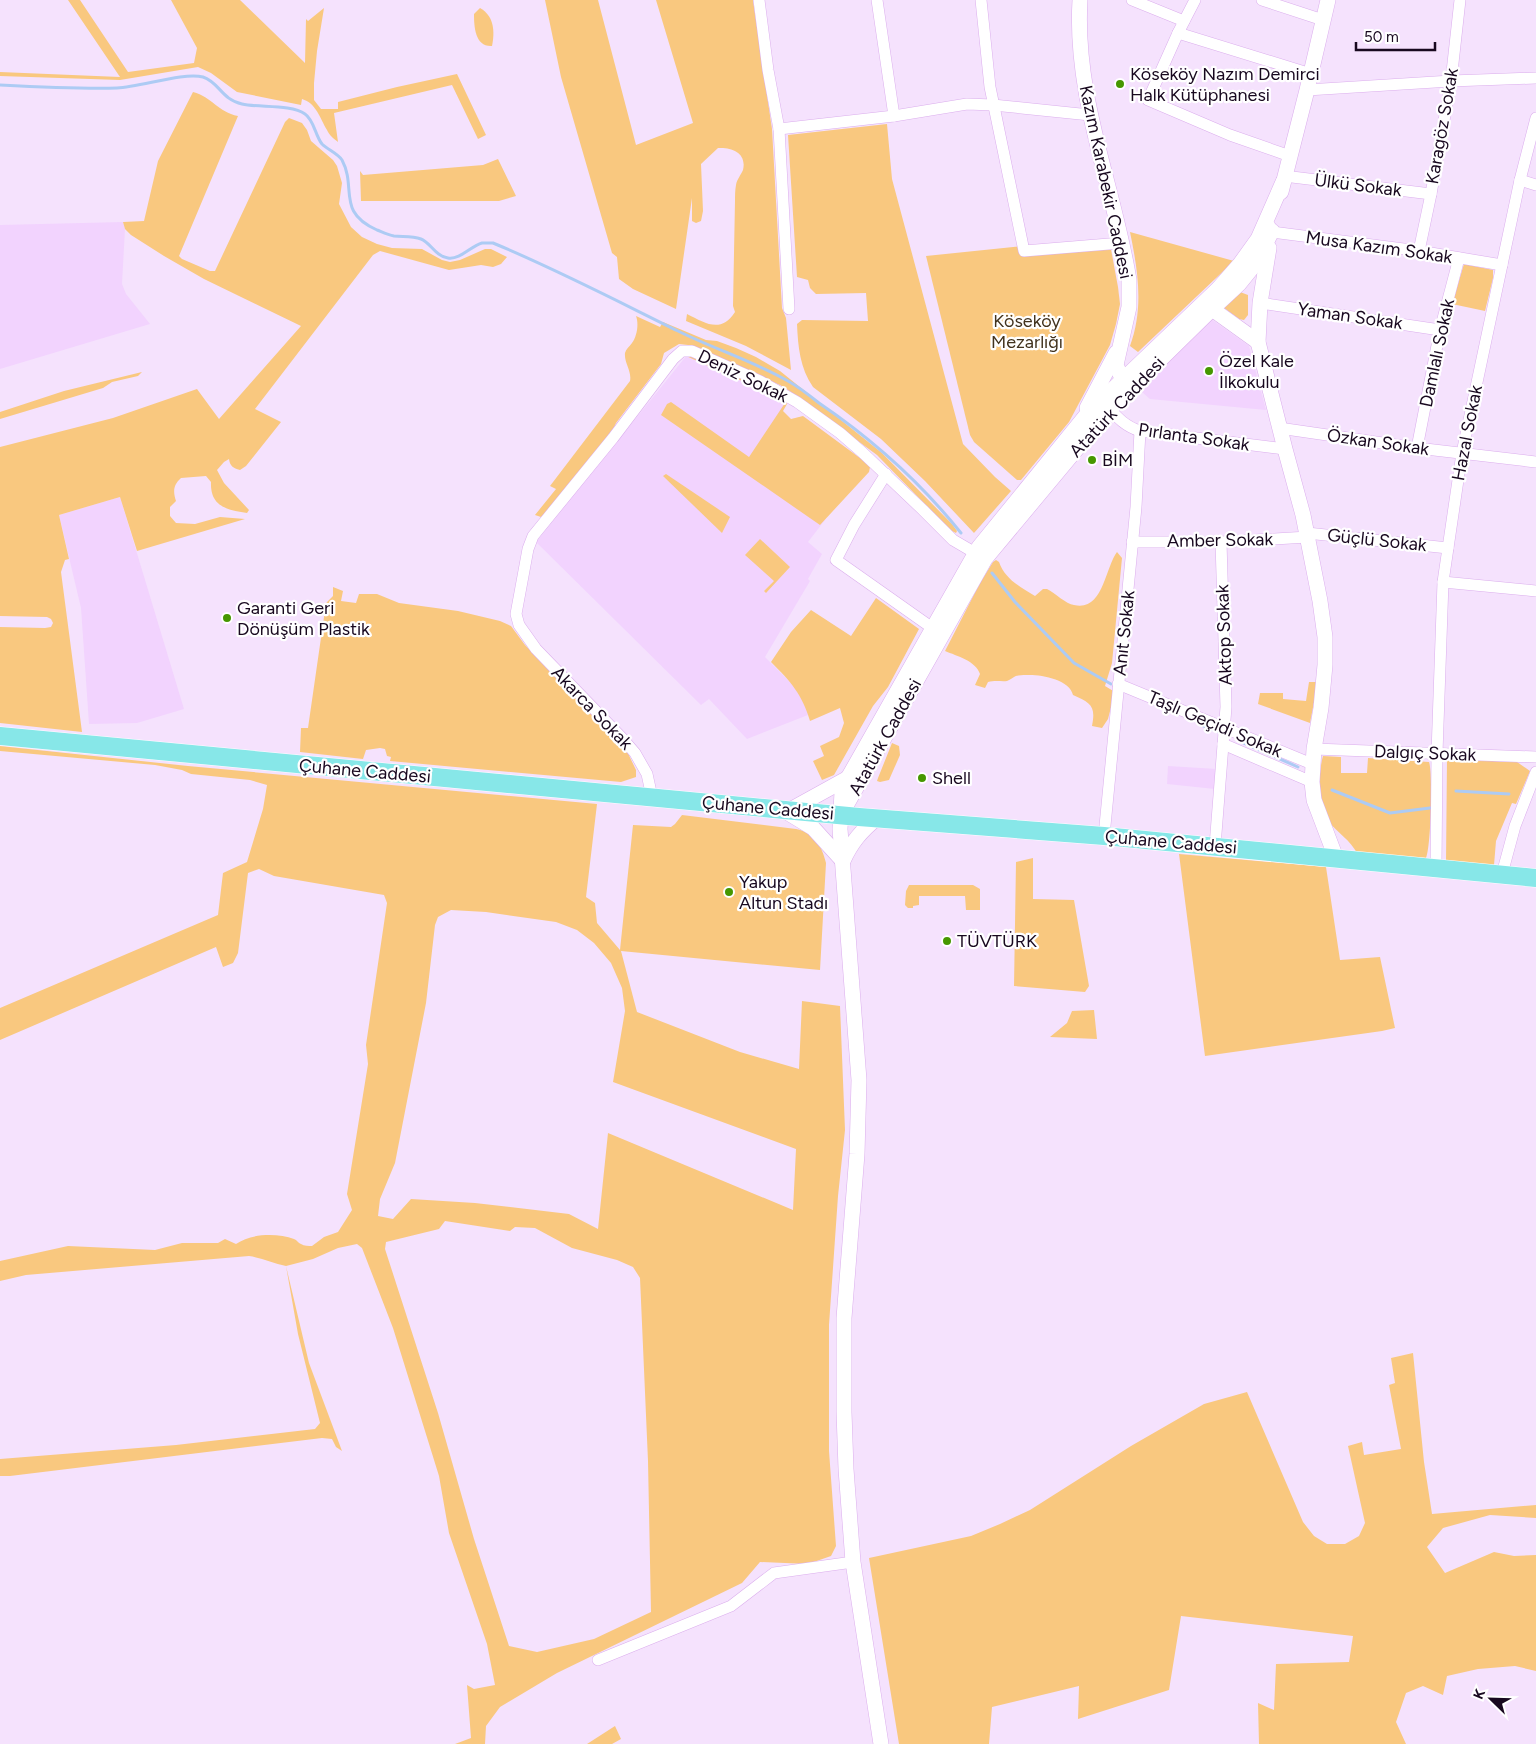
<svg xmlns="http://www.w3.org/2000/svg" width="1536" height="1744" font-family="Figtree,sans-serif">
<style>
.built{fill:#f2d3fe}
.green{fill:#f9c87f;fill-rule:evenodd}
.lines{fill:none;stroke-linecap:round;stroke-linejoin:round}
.stream{stroke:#adcbf4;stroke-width:3}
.street-casing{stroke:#dbaeed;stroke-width:12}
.secondary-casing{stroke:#dbaeed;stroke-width:16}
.primary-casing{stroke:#fff;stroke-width:19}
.street{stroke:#fff;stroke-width:11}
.secondary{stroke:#fff;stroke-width:15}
.primary{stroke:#87e7e8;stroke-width:18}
.poi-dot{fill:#469700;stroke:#fff;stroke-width:2}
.labels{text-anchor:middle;stroke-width:4.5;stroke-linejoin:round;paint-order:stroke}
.poi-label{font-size:18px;fill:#18081f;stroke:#fff;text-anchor:start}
.street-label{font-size:18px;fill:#18081f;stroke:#fff}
.park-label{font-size:18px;fill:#42331e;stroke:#fff}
</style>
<rect width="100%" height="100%" fill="#f5e2fd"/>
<g class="built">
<path d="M 123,222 L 125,229 L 122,284 L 126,294 L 150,324 L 0,369 L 0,225 Z"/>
<path d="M 1211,319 L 1249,346 L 1266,410 L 1150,399 L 1141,391 Z"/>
<path d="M 687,355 L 780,394 L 787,404 L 749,457 L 825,520 L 808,542 L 822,554 L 808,579 L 810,581 L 765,657 L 796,688 L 806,707 L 808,715 L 747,739 L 709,699 L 701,705 L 536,542 Z"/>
<path d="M 120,497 L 184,709 L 137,723 L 89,724 L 81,608 L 59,515 Z"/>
<path d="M 1168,766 L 1217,769 L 1215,789 L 1167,784 Z"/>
</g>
<g class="green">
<path d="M 68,0 L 80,0 L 128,72 L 194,63 L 197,48 L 171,0 L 240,0 L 305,63 L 306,19 L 308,21 L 324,8 L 317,51 L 314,83 L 314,100 L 321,109 L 338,109 L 338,102 L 397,87 L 457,74 L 486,135 L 478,139 L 452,85 L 334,113 L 338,142 C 334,139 329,135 327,130 C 320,118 316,103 302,99 L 301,105 L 237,92 L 211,73 L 198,67 L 120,80 L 0,76 L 0,72 L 120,77 Z"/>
<path d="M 545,0 L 598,0 L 636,145 L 693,123 L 656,0 L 753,0 L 772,129 L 782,308 L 786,318 L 791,370 L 746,346 L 686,321 L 687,314 C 705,323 721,334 735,312 L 733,306 L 735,201 C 735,196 735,190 736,185 C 737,179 741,175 743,170 C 747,153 732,147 718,148 L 701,164 L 703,211 L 701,221 L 696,223 L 692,221 L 692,198 L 676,309 L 633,289 L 619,279 L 617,257 L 612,253 L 561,77 Z"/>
<path d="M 480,8 C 494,16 495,31 492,46 C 475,47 474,27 474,14 Z"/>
<path d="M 193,92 C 212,97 218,112 238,116 L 179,256 L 182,259 L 210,271 L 215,271 L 285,122 L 289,118 L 302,123 L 307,130 L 311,141 L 333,160 L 337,166 L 342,183 L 339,204 L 351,227 L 362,237 L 377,244 L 392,248 L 422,249 L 442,260 L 450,262 L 460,260 L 485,249 L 491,249 L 507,257 L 501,264 L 493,267 L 481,265 L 449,270 L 380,251 L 373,255 L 255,409 L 281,422 L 246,466 L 240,470 C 233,468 230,466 229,459 L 224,462 L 217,470 L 224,483 L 249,510 L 247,513 C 226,510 210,506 211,482 L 206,476 L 181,478 C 173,485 173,492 176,501 L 170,507 L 170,516 L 176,523 L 195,524 L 220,517 L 245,519 L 137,551 L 120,497 L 59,515 L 69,559 L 65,560 L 61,572 L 82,732 L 0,723 L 0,627 L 45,628 L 51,627 L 53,623 L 51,619 L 47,617 L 0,616 L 0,447 L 113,418 L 197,389 L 219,419 L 301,326 L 204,279 L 164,256 L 131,235 L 125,229 L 123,222 L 144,221 L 158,161 Z"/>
<path d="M 887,124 L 892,179 L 963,444 L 995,477 L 1011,491 L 974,533 L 925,481 L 881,439 L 813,387 C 800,368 798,347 797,324 L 802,320 L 868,321 L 866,293 L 816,294 L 810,288 L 808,280 L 797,277 L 788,135 Z"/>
<path d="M 498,159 L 516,196 L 499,201 L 361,201 L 360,171 L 363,175 L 483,165 Z"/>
<path d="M 1130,232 L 1234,261 L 1138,352 L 1130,346 C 1144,308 1138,271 1130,232 Z"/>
<path d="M 1110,244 L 1118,287 L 1120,304 L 1116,324 L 1110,345 L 1069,422 L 1021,480 L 1017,480 L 974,442 L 970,435 L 926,256 L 1023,246 Z"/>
<path d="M 1464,264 L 1493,270 L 1493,278 L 1485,311 L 1452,304 Z"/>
<path d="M 1240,292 L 1248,295 L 1248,315 L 1244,320 L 1239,319 L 1224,308 Z"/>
<path d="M 636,316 L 660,327 L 663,322 L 706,340 L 717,341 L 736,348 L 756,357 L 780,371 L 882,453 L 952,524 L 957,531 L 956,533 L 950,530 L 877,455 L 791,392 L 780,385 L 688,345 L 679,344 L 664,353 L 661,364 L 616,423 L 609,438 L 545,514 L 541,517 L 535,515 L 556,489 L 550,486 L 630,381 C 632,371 624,363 625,353 C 626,349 629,347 632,343 C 637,336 639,324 636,316 Z"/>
<path d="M 687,355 L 780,394 L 787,401 L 787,404 L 783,411 L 791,419 L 803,416 L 864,461 L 870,467 L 869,472 L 820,525 L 661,415 L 667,404 L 671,402 L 749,457 L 785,403 L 778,397 L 686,356 Z"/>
<path d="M 142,372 L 138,376 L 112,382 L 103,388 L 0,419 L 0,412 L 64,391 Z"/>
<path d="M 666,474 L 730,517 L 722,533 L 663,476 Z"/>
<path d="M 760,539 L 790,567 L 766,593 L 764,591 L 774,581 L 745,555 Z"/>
<path d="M 1117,552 L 1122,558 L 1112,663 L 1105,686 L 1115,692 L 1108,719 L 1102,728 L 1092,726 C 1096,706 1091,703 1073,695 C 1070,679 1039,674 1026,675 C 1022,675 1017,675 1014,677 C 1012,678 1010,680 1007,681 C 1002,682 996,680 988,682 L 985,688 L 975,685 L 980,674 C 976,661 957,656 945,651 L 980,583 L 993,562 L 996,560 L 999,562 C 1005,579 1020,587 1035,596 L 1043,589 L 1047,589 C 1055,593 1066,604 1074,605 C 1103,612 1105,568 1117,552 Z"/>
<path d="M 333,587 L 343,591 L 341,601 L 356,603 L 359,594 L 377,594 L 399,603 L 458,611 L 500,621 L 511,626 L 525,645 L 624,745 L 636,770 L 636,777 L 621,782 L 390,761 L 391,757 L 387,756 L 385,749 L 380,748 L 366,750 L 363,759 L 300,752 L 301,728 L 308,728 L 326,603 L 333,596 Z"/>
<path d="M 876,598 L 919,629 L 888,687 L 873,706 L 834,775 L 822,780 L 813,761 L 824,756 L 820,746 L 839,737 L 844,723 L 840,708 L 810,721 C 802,694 791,682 771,662 L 791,632 L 811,610 L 851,636 Z"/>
<path d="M 1309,682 L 1316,682 L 1315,697 L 1310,723 L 1258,704 L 1260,693 L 1283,693 L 1283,699 L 1306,701 Z"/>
<path d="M 892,743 L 899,746 L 900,755 L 889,780 L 880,782 L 877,781 L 878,778 Z"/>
<path d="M 0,746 L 188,766 L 597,804 L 586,897 L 595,903 L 597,923 L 620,950 L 633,825 L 671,827 L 675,824 L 682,815 L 796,829 C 814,832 822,846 826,863 L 820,970 L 621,951 L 637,1012 L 740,1052 L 799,1069 L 802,1001 L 840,1006 L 845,1130 L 838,1196 L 829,1325 L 829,1451 L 836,1546 L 831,1556 L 808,1564 L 760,1562 L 742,1583 L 557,1673 L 500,1707 L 486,1726 L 485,1744 L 455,1744 L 471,1738 L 467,1685 L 474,1689 L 495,1685 L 487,1644 L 449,1533 L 439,1476 L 393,1328 L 362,1248 L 357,1244 L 338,1248 L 313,1259 L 286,1266 L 309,1363 L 342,1451 L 336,1447 L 332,1439 L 322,1438 L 10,1476 L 0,1476 L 0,1459 L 176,1445 L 315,1429 L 320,1423 L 298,1334 L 286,1266 C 273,1263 262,1258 249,1256 L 26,1275 L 0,1281 L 0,1261 L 68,1246 L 155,1250 L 182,1243 L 218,1243 L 225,1239 L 236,1244 C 251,1233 278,1233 294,1239 C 297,1240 298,1243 301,1244 C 304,1246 309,1246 312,1246 L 324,1237 L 338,1232 L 352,1210 L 347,1194 L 368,1064 L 366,1045 L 387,903 L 384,895 L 274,876 L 259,869 L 248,873 L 238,953 L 233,963 L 223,967 L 216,947 L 0,1040 L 0,1008 L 218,915 L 223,873 L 247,862 L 263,809 L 267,785 L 250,780 L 191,774 L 182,770 L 155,765 L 0,751 ZM 451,910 L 486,912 L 556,922 L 577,930 L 594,943 L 611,963 L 622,988 L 625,1011 L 613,1082 L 796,1149 L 793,1210 L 608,1133 L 598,1229 L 569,1214 L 475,1203 L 411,1199 L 393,1219 L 378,1216 L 380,1199 L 395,1163 L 426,1003 L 435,925 L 438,917 ZM 445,1221 L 510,1231 L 515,1227 L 535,1228 L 572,1248 L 617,1260 L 633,1267 L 640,1278 L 648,1461 L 651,1612 L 594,1639 L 537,1652 L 509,1646 L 474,1539 L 438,1413 L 385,1249 L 386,1242 L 439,1229 Z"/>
<path d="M 1323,756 L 1341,757 L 1341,773 L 1367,773 L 1368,758 L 1429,762 C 1433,772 1431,847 1426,858 L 1357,853 C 1350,840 1338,833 1328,821 C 1318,808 1318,772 1323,756 Z"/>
<path d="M 1447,759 L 1517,762 L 1530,771 L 1516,804 L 1512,803 L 1496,841 L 1494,865 L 1446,862 Z"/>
<path d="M 1179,854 L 1326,867 L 1340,960 L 1380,957 L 1395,1028 L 1382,1031 L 1205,1056 Z"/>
<path d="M 1033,858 L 1033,899 L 1074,900 L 1089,986 L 1085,992 L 1014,986 L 1016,862 Z"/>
<path d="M 909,885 L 973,885 L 980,889 L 980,910 L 966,910 L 965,896 L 919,896 L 919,905 L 913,906 L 913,908 L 908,908 L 905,905 L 906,891 Z"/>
<path d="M 1094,1010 L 1097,1039 L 1050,1037 L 1067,1023 L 1072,1011 Z"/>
<path d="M 1413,1353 L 1424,1462 L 1432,1514 L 1536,1505 L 1536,1518 L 1490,1515 L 1443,1528 L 1427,1547 L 1445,1573 L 1494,1552 L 1514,1556 L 1536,1555 L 1536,1671 L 1515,1666 L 1478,1669 L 1447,1676 L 1443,1695 L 1423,1686 L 1406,1693 L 1396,1722 L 1406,1744 L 1259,1744 L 1258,1703 L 1274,1710 L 1276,1664 L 1349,1662 L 1353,1636 L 1181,1616 L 1169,1690 L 1078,1719 L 1079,1686 L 992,1707 L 989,1744 L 899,1744 L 869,1558 L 971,1536 L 1000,1524 L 1030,1510 L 1131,1446 L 1204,1404 L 1247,1392 L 1303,1522 L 1314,1536 L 1327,1544 L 1345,1544 L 1359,1536 L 1365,1523 L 1348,1446 L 1362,1442 L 1364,1455 L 1401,1449 L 1389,1385 L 1395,1383 L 1391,1358 Z"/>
<path d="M 615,1726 L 621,1739 L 612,1744 L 587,1744 Z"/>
</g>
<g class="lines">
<g class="stream">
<path d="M 0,85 C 39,87 78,89 117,88 C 141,87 183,72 203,77 C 219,82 222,100 242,104 C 259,108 291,104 305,114 C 314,120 315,135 322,144 C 328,150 337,153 342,160 C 357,188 336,212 377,230 C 382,232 388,235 394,236 C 403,237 412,236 421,239 C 431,243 435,256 448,258 C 460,260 471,246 482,243 C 486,243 490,243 493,243 C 556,269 617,301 678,331 C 714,349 753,361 788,381 C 799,387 809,395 819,403 C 872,439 921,483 961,533"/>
<path d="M 992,573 L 1015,602 L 1074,663 L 1111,684"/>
<path d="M 1199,724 L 1219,732"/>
<path d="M 1239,741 L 1298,767"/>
<path d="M 1332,790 L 1390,813 L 1430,808"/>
<path d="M 1456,791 L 1509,794"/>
</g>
<g class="street-casing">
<g id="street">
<path d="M 759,0 L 768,70 L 779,129 L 894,116 L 967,104 L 993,105 L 1090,115"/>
<path d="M 877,0 L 894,116"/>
<path d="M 981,0 L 990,87 L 1024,251 L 1121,243"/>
<path d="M 1132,0 L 1184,21"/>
<path d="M 1195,0 L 1178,33 L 1311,74"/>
<path d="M 1262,0 L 1323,20"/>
<path d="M 1178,33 L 1148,100 L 1230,135 L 1290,156"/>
<path d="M 1307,90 L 1451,81 L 1536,78"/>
<path d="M 779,129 L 789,309"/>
<path d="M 1284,176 L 1431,194"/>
<path d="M 1520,180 L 1536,185"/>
<path d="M 1270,226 L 1272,232 L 1419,251 L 1502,265"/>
<path d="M 1419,251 L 1431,194 L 1451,81 L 1460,0"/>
<path d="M 1260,303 L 1440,330"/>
<path d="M 1105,404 C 1116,416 1124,426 1140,431 L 1285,449"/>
<path d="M 1279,428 L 1417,448 L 1536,462"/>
<path d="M 1417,448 L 1440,330 L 1459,258"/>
<path d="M 886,474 L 854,525 L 836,560 L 938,632"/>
<path d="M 1307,533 L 1448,548"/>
<path d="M 1132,542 L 1221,542 L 1308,537"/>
<path d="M 1443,582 L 1536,591"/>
<path d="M 1118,684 L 1312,764"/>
<path d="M 1223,744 L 1312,782"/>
<path d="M 1314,749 L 1536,757"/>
<path d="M 652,797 L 647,774 L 635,753 L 622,738 L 536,649 L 519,625 L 516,614 L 528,549 L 533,536 L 613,438 L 673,359 L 682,351 L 692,351 L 760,381 L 797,402 L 840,433 L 863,453 L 923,510 L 953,540 L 982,557"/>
<path d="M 1104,836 L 1136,507 L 1140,431"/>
<path d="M 1215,846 L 1226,707 L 1221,542"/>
<path d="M 1436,867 L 1437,753 L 1443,582 L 1462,453 L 1520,180 L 1536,118"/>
<path d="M 1502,874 L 1515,826 L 1536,772"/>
<path d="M 598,1660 L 731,1606 L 774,1573 L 853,1562"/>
</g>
</g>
<g class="secondary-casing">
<g id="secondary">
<path d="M 1080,0 C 1074,98 1114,186 1129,280 L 1129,307 L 1116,365 L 1120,374 L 1130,384"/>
<path d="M 1281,192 L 1307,90 L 1328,0"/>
<path d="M 1269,248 L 1260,303 L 1258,342 L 1285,449 L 1303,515 L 1320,601 L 1325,637 L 1325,665 L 1321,708 L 1314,749 L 1312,782 L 1314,800 L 1336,858"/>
<path d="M 1212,309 L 1258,342"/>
<path d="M 1087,408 L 1116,353"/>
<path d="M 790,810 L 848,778"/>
<path d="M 785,811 L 813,828 L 843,861 C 851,843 861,831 877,818"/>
<path d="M 843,811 L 985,559 L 1110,409 L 1212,309 L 1239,284 L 1256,263 L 1272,231"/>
<path d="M 881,1744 L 853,1562 L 846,1469 L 844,1412 L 844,1318 L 857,1154 L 859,1080 L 840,829 L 842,792 L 848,778 L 979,547 L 1088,413 L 1218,289 L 1240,264 L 1258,239 L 1283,182"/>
</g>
</g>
<g class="primary-casing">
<path id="primary" d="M 0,736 L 859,817 L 1104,836 L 1536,878"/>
</g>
<use href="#street" class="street"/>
<use href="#secondary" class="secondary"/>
<use href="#primary" class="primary"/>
</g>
<g class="poi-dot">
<circle cx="1120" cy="84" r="5"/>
<circle cx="1209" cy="371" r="5"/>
<circle cx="1092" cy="460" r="5"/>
<circle cx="227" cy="618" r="5"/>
<circle cx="922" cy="778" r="5"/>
<circle cx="729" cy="892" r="5"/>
<circle cx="947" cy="941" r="5"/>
</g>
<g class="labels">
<g class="poi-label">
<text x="1130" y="80">Köseköy Nazım Demirci<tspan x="1130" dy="21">Halk Kütüphanesi</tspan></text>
<text x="1219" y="367">Özel Kale<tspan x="1219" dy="21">İlkokulu</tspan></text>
<text x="1102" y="466">BİM</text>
<text x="237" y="614">Garanti Geri<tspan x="237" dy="21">Dönüşüm Plastik</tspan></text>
<text x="932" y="784">Shell</text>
<text x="739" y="888">Yakup<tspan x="739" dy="21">Altun Stadı</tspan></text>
<text x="957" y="947">TÜVTÜRK</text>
</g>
<g class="street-label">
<text transform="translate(1442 126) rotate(-80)" y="6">Karagöz Sokak</text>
<text transform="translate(1106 182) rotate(78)" y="6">Kazım Karabekir Caddesi</text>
<text transform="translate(1358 185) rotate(7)" y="6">Ülkü Sokak</text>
<text transform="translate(1379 247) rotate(8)" y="6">Musa Kazım Sokak</text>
<text transform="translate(1350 316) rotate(8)" y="6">Yaman Sokak</text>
<text transform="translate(1437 353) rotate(-78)" y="6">Damlalı Sokak</text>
<text transform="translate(743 376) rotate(26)" y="6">Deniz Sokak</text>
<text transform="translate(1117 407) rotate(-47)" y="6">Atatürk Caddesi</text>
<text transform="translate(1467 433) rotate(-79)" y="6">Hazal Sokak</text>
<text transform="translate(1194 437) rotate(8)" y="6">Pırlanta Sokak</text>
<text transform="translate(1378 442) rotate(8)" y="6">Özkan Sokak</text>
<text transform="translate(1220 540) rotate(-1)" y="6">Amber Sokak</text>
<text transform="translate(1377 540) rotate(6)" y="6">Güçlü Sokak</text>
<text transform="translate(1124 633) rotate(-84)" y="6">Anıt Sokak</text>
<text transform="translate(1224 635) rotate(-92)" y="6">Aktop Sokak</text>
<text transform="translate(592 708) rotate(46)" y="6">Akarca Sokak</text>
<text transform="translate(1215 724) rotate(23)" y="6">Taşlı Geçidi Sokak</text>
<text transform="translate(885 737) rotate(-61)" y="6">Atatürk Caddesi</text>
<text transform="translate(1425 753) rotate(2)" y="6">Dalgıç Sokak</text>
<text transform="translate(365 771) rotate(5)" y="6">Çuhane Caddesi</text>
<text transform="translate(768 808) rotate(5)" y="6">Çuhane Caddesi</text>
<text transform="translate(1171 842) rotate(5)" y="6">Çuhane Caddesi</text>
</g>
<g class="park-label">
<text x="1027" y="327">Köseköy<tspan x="1027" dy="21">Mezarlığı</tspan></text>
</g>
</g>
<g transform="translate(1491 1699) rotate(293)" stroke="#ffffff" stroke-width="4" paint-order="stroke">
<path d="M0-4L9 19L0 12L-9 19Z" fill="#18081f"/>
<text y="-8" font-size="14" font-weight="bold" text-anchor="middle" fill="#18081f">K</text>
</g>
<path d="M1356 42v8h79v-8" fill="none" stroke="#18081f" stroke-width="2.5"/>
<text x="1364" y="42" font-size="15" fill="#18081f" stroke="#ffffff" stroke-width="4" paint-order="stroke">50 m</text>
</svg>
